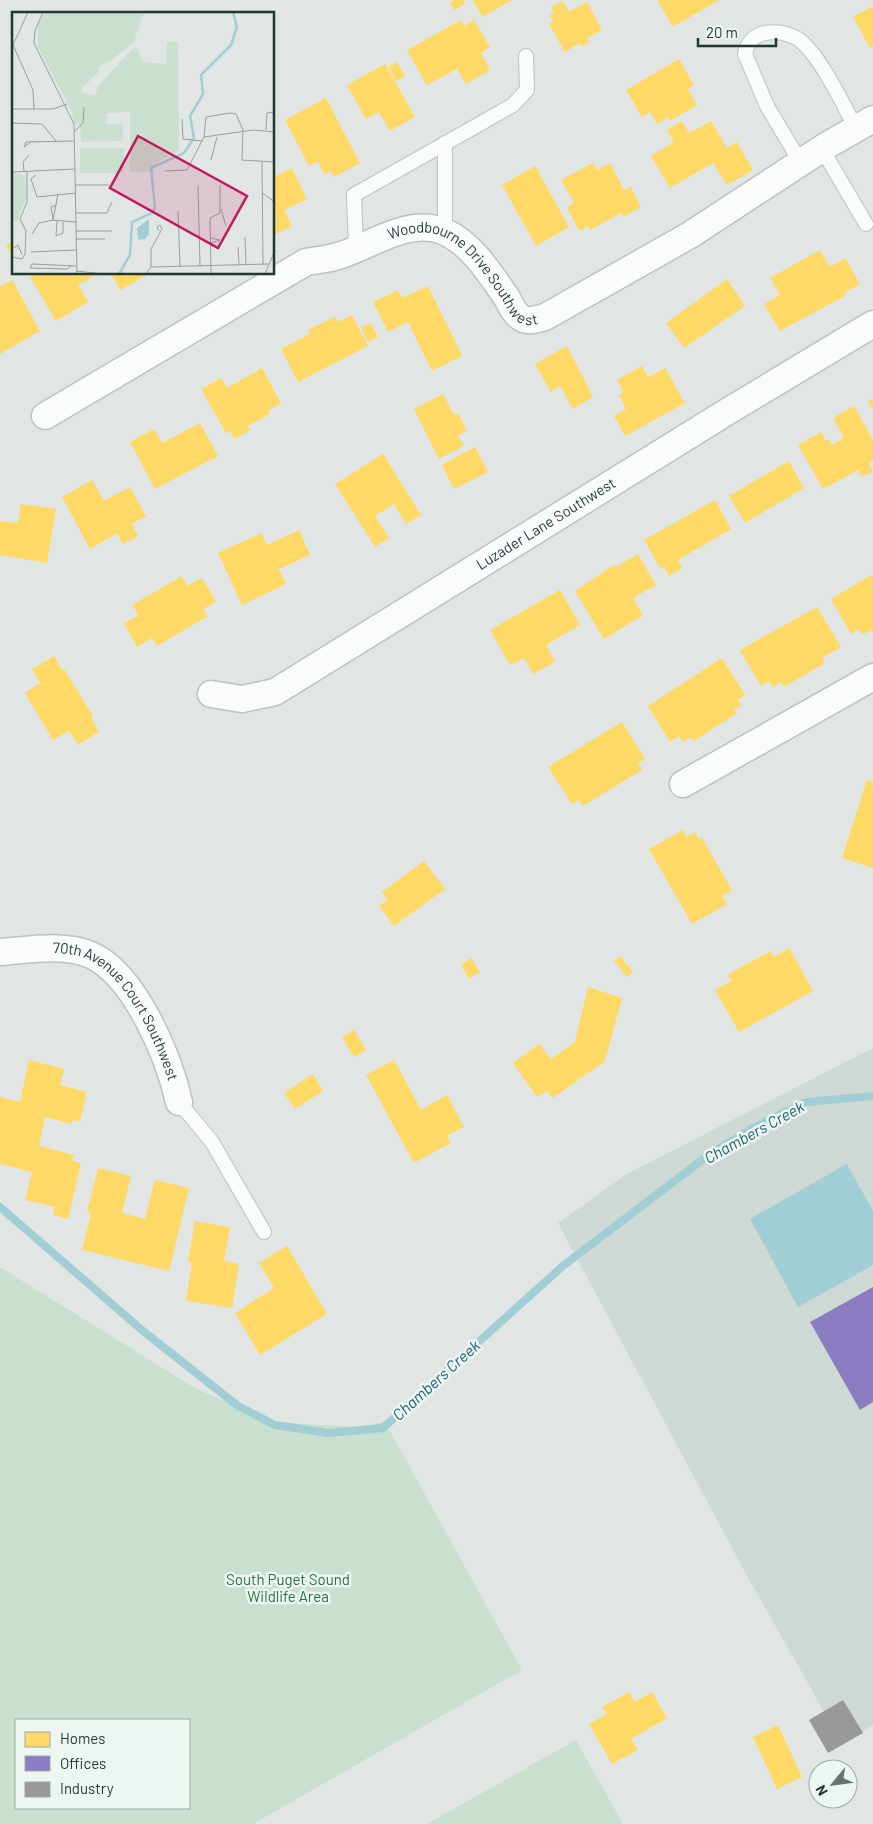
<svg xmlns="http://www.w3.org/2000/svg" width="873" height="1824" font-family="Barlow,sans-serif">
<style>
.built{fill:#ced8d4}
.green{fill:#c9e0d1;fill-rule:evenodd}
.water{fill:#a1cdd5}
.homes{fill:#ffd966}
.offices{fill:#8e7cc3}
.industry{fill:#999}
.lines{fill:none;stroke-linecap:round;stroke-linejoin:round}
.stream{stroke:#a1cdd5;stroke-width:8}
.lane-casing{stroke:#bec3c1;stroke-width:16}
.street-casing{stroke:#bec3c1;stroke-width:29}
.lane{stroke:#fafbfb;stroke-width:14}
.street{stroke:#fafbfb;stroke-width:26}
.labels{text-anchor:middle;stroke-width:5;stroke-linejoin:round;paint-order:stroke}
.street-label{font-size:15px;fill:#1f3932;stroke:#eef6f2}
.park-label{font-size:15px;fill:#2a6f46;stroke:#eef6f2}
.water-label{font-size:16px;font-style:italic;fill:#1b6374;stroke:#eef6f2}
.inset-river{fill:none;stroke:#a1cdd5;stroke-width:2.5}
.inset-road{fill:none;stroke:#93a19d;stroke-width:1}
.view{fill:#c2185b;fill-opacity:0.15;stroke:#c2185b;stroke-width:2.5}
.inset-edge{fill:none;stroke:#1f3932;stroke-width:2.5}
</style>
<rect width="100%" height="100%" fill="#e1e6e4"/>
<path class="built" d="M 873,1048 L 873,1725 L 842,1743 L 746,1574 L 558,1223 L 627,1174 Z"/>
<g class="green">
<path d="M 0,1267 L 195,1388 L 271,1422 L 357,1427 L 385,1422 L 522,1670 L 253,1824 L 0,1824 ZM 16,1720 L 189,1720 L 189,1808 L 16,1808 Z"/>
<path d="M 576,1740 L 623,1824 L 427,1824 Z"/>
</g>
<path class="water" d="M 847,1164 L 873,1211 L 873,1265 L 798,1307 L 750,1219 Z"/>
<g class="homes">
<path d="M 454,0 L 463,0 L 465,4 L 454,10 L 450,2 Z"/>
<path d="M 473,0 L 512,0 L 482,17 Z"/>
<path d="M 657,0 L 719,0 L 673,27 Z"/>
<path d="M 563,1 L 569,12 L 587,2 L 602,30 L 587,38 L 589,42 L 582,47 L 580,43 L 565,52 L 549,24 L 553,21 L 550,14 L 554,12 L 551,7 Z"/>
<path d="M 873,6 L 873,46 L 870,48 L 853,17 Z"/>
<path d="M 461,20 L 464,26 L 474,20 L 490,47 L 481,53 L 490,70 L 466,84 L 457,69 L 427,85 L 407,50 Z"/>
<path d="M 679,59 L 694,85 L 688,89 L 697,105 L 670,121 L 668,117 L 657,124 L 650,112 L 642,117 L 626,90 Z"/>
<path d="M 397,62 L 405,76 L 396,81 L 388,67 Z"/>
<path d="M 385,64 L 415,117 L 390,131 L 379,112 L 366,119 L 347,85 Z"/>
<path d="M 326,98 L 360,163 L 334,177 L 330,171 L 324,174 L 318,161 L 309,166 L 285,120 Z"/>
<path d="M 682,121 L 689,133 L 711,121 L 727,148 L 737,142 L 753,170 L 727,185 L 713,163 L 670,188 L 651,156 L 674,142 L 667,130 Z"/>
<path d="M 593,163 L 597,170 L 610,163 L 624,190 L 631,187 L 641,207 L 623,217 L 621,213 L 590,230 L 588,226 L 579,231 L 567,207 L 574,203 L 561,180 Z"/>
<path d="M 535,166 L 569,227 L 536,246 L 502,185 Z"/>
<path d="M 292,168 L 307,199 L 284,210 L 292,226 L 274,235 L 274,177 Z"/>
<path d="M 14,241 L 14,253 L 12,255 L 6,245 Z"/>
<path d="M 820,250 L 830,267 L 845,258 L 860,284 L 844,293 L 845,296 L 780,331 L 764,304 L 780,295 L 770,278 Z"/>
<path d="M 36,274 L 97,274 L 78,285 L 88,302 L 56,321 L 30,277 Z"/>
<path d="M 111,274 L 148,274 L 121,290 Z"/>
<path d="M 727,279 L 745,306 L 684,348 L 666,323 Z"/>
<path d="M 12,280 L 40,331 L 0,354 L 0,287 Z"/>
<path d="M 428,286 L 462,356 L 432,371 L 408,322 L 388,332 L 373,302 L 398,290 L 402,298 Z"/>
<path d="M 352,315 L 368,346 L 298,382 L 281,349 L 310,334 L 308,330 L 335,317 L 338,322 Z"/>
<path d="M 371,323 L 378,337 L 368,342 L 361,328 Z"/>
<path d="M 567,346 L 593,397 L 573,409 L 560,386 L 551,392 L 535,364 Z"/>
<path d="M 642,366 L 648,377 L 665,368 L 685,403 L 625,436 L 614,416 L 626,409 L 619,395 L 624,392 L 617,380 Z"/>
<path d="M 262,368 L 281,403 L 268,411 L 270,414 L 248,426 L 250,430 L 234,439 L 230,431 L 226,433 L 201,389 L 221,378 L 227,388 Z"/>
<path d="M 443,394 L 454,415 L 458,413 L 467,431 L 458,435 L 464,446 L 439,459 L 414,409 Z"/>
<path d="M 873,398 L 873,411 L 868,401 Z"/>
<path d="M 854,406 L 873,440 L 873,460 L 869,463 L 873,471 L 862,477 L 858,470 L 823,489 L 798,445 L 821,432 L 826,441 L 829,439 L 832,445 L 844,438 L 833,418 Z"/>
<path d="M 200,423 L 218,456 L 155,489 L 130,442 L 154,429 L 162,443 Z"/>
<path d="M 475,447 L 488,472 L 454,489 L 442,465 Z"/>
<path d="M 383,454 L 421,515 L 406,524 L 394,504 L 375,516 L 389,538 L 375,547 L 335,484 Z"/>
<path d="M 789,461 L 804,488 L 745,523 L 729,496 Z"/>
<path d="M 92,480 L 104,501 L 130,487 L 146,516 L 132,524 L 138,536 L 123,544 L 117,533 L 90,549 L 62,497 Z"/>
<path d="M 715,500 L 731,529 L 678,560 L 682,568 L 669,576 L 664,567 L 661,569 L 644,540 Z"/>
<path d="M 21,504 L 56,509 L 47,563 L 0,555 L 0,521 L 18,523 Z"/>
<path d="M 299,530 L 310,555 L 279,569 L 286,584 L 242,605 L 218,553 L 262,533 L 267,545 Z"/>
<path d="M 638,554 L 656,585 L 633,598 L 643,615 L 604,639 L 575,591 L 614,565 L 616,567 Z"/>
<path d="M 873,574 L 873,635 L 871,630 L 862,635 L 859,629 L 851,634 L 831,599 Z"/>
<path d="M 182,576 L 187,586 L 202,578 L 216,602 L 203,609 L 208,616 L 157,646 L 152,638 L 137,647 L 124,623 L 139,615 L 132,605 Z"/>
<path d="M 560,590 L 580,625 L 546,645 L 555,662 L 533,674 L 524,658 L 510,665 L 490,630 Z"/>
<path d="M 817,607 L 841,647 L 822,658 L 825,663 L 784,687 L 781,682 L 773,687 L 769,681 L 761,686 L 740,650 Z"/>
<path d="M 54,656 L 62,670 L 64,669 L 93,716 L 91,718 L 99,732 L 78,745 L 69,731 L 53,740 L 25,693 L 40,683 L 32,669 Z"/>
<path d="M 722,658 L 745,695 L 738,700 L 741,705 L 734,710 L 737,713 L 694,741 L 691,737 L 683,742 L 679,736 L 670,742 L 648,706 Z"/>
<path d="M 622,722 L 645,759 L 638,763 L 642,770 L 583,806 L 579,800 L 572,804 L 548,767 Z"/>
<path d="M 867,780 L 873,782 L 873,868 L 842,858 Z"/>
<path d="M 683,830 L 687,837 L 695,832 L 699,840 L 702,838 L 732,890 L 722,896 L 727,904 L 692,924 L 649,849 Z"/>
<path d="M 424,861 L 445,889 L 394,926 L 379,906 L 387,900 L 382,892 Z"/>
<path d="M 789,948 L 813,991 L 739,1032 L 715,990 L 731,981 L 728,975 L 750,962 L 771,951 L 774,957 Z"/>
<path d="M 620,956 L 633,972 L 627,977 L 614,961 Z"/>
<path d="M 471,958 L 480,972 L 469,979 L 461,965 Z"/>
<path d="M 588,987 L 622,998 L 605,1061 L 553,1098 L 547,1091 L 537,1097 L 513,1063 L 539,1044 L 551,1059 L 575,1042 Z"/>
<path d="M 354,1030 L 366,1050 L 354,1057 L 342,1037 Z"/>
<path d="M 29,1060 L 64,1069 L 60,1085 L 87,1092 L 80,1122 L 73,1120 L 72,1124 L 45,1117 L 39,1146 L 74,1155 L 72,1161 L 81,1163 L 68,1219 L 53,1215 L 55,1207 L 25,1200 L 32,1172 L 0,1164 L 0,1097 L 20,1102 Z"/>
<path d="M 394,1060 L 421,1110 L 447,1095 L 464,1127 L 447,1136 L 451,1143 L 414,1163 L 366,1075 Z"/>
<path d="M 313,1074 L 323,1091 L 295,1109 L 284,1093 Z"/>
<path d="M 98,1168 L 131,1176 L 122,1213 L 145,1219 L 155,1180 L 189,1188 L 169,1271 L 82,1250 L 91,1213 L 87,1212 Z"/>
<path d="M 195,1221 L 230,1227 L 224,1261 L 239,1264 L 232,1308 L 186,1301 L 192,1263 L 188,1262 Z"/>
<path d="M 287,1246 L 327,1314 L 260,1355 L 235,1313 L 274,1288 L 259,1263 Z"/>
<path d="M 629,1692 L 635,1702 L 652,1692 L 667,1718 L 631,1739 L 638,1750 L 612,1764 L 589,1724 L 607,1714 L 602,1707 Z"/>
<path d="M 778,1725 L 802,1777 L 777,1789 L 753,1737 Z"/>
</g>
<path class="offices" d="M 873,1287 L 873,1402 L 860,1410 L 810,1322 Z"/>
<path class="industry" d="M 843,1700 L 863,1733 L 828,1753 L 809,1720 Z"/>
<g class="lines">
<path class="stream" d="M 0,1207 L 143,1331 L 238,1406 L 275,1425 L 328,1433 L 383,1428 L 564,1265 L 710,1154 L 755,1127 L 806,1102 L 873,1096"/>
<g class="lane-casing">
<g id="lane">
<path d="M 445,143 L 445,232"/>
<path d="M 822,149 L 866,224"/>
<path d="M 801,163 L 767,106 L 745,54 C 747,43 754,35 765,33 C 776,31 788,33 798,39 C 819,53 844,106 856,129"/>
<path d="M 356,249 L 354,195 L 513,105 L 527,90 L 526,56"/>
<path d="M 179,1102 L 212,1142 L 264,1232"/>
</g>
</g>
<g class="street-casing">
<g id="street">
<path id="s1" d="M 45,416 L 306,262 C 318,260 332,259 344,254 C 375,243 411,217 445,232 C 472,244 491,275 507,298 C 510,304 514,313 520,317 C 527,323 537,319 545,317 L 690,235 L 826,146 L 873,119"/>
<path id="s2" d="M 211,694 L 242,699 L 275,692 L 730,410 L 873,324"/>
<path d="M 683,784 L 873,677"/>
<path id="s3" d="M 0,952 C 27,950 65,943 91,955 C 135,975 169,1057 179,1102"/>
</g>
</g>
<use href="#lane" class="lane"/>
<use href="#street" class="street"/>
</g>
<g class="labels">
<g class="street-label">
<text dy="5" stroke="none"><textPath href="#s1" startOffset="486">Woodbourne Drive Southwest</textPath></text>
<text dy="5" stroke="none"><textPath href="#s2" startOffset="384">Luzader Lane Southwest</textPath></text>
<text dy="5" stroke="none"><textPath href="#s3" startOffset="149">70th Avenue Court Southwest</textPath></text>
</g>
<g class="park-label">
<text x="288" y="1585">South Puget Sound<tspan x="288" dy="17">Wildlife Area</tspan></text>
</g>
<g class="water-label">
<text transform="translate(754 1132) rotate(-29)" y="6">Chambers Creek</text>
<text transform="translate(436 1380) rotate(-42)" y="6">Chambers Creek</text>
</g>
</g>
<g transform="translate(12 12)">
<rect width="262" height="262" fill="#e1e6e4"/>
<path d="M 32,0 L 132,0 L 122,30 L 96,51 L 87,54 L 87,60 L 71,75 L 70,81 L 78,83 L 84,82 L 86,74 L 123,34 L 132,50 L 154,52 L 155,30 L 166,30 L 167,138 L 146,150 L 138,160 L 118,160 L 118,100 L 95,101 L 95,112 L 111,112 L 111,129 L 69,130 L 68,113 L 62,112 L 60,100 L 26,35 L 26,15 ZM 68,136 L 112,136 L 112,161 L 68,161 ZM 0,161 L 13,164 L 14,185 L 6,208 L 0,211 Z" fill="#c9e0d1"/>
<path d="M 137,207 L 137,222 L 133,227 L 126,228 L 125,216 Z" fill="#a1cdd5"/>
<path class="inset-river" d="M 107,262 L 118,243 L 120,210 L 140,201 L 143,196 L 139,156 L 172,141 L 182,126 L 178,104 L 191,82 L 189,63 L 219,33 L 225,15 L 221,0"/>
<path class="inset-road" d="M 16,0 L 1,33 L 21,78 L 22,97M 31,0 L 23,19 L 22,31 L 62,112 L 65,262M 0,97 L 41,97 L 55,92M 170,107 L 171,127 L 190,129M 0,111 L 30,112 L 44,129M 254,118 L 255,101 L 263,100M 63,119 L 71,111 L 72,95M 192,125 L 241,118 L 263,120M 19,130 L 12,135 L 14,130 L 63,129M 199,148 L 205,125M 250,150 L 251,252M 12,159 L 11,150 L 17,143M 153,159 L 175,158 L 192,125 L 194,105 L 218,101 L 224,102 L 231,118 L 230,148 L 263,150M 0,160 L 63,157M 24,163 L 19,167 L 25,185 L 64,181M 63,173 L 97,173M 186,174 L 188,254M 250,181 L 263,190M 209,197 L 214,214M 166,199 L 168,254M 64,201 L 95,201 L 100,190M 41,207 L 39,195 L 45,193M 41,208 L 46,182M 45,209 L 44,224 L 51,221 L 51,210M 64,219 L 100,219M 20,222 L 27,211 L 41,208 L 64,210M 233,225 L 234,253M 199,226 L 208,228 L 199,231M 64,227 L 93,227M 226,235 L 227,253M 0,237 L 6,233 L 10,243M 19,240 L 64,238M 0,245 L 10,247 L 13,242 L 14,219 L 8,207 L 15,190 L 15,159M 59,254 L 55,257 L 18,256 L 20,252 L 64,254M 139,255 L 139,237 L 150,217 L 148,213 L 145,215 L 147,219M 64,259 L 92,262M 134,262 L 139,255 L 256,252M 199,262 L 198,206 L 208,201 L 208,173M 253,262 L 263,238"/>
<path class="view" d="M 126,124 L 235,184 L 206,236 L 98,176 Z"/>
<rect width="262" height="262" class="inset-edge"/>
</g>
<rect x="15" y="1719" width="175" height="90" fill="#eef6f2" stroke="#9baaa5"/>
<rect x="25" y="1732" width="25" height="15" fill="#ffd966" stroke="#9baaa5"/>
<text x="60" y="1744" font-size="15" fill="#1f3932">Homes</text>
<rect x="25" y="1756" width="25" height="15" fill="#8e7cc3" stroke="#9baaa5"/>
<text x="60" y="1769" font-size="15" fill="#1f3932">Offices</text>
<rect x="25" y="1782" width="25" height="15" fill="#999999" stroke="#9baaa5"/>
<text x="60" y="1794" font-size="15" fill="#1f3932">Industry</text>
<g transform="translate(833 1784) rotate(241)"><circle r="24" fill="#eef6f2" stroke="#9baaa5"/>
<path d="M0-4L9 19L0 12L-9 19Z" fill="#637670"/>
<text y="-8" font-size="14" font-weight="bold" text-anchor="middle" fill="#1f3932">N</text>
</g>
<path d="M698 38v8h78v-8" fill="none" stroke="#1f3932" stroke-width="2.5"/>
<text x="706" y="38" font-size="15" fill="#1f3932" stroke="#eef6f2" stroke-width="4" paint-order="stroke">20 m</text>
</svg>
